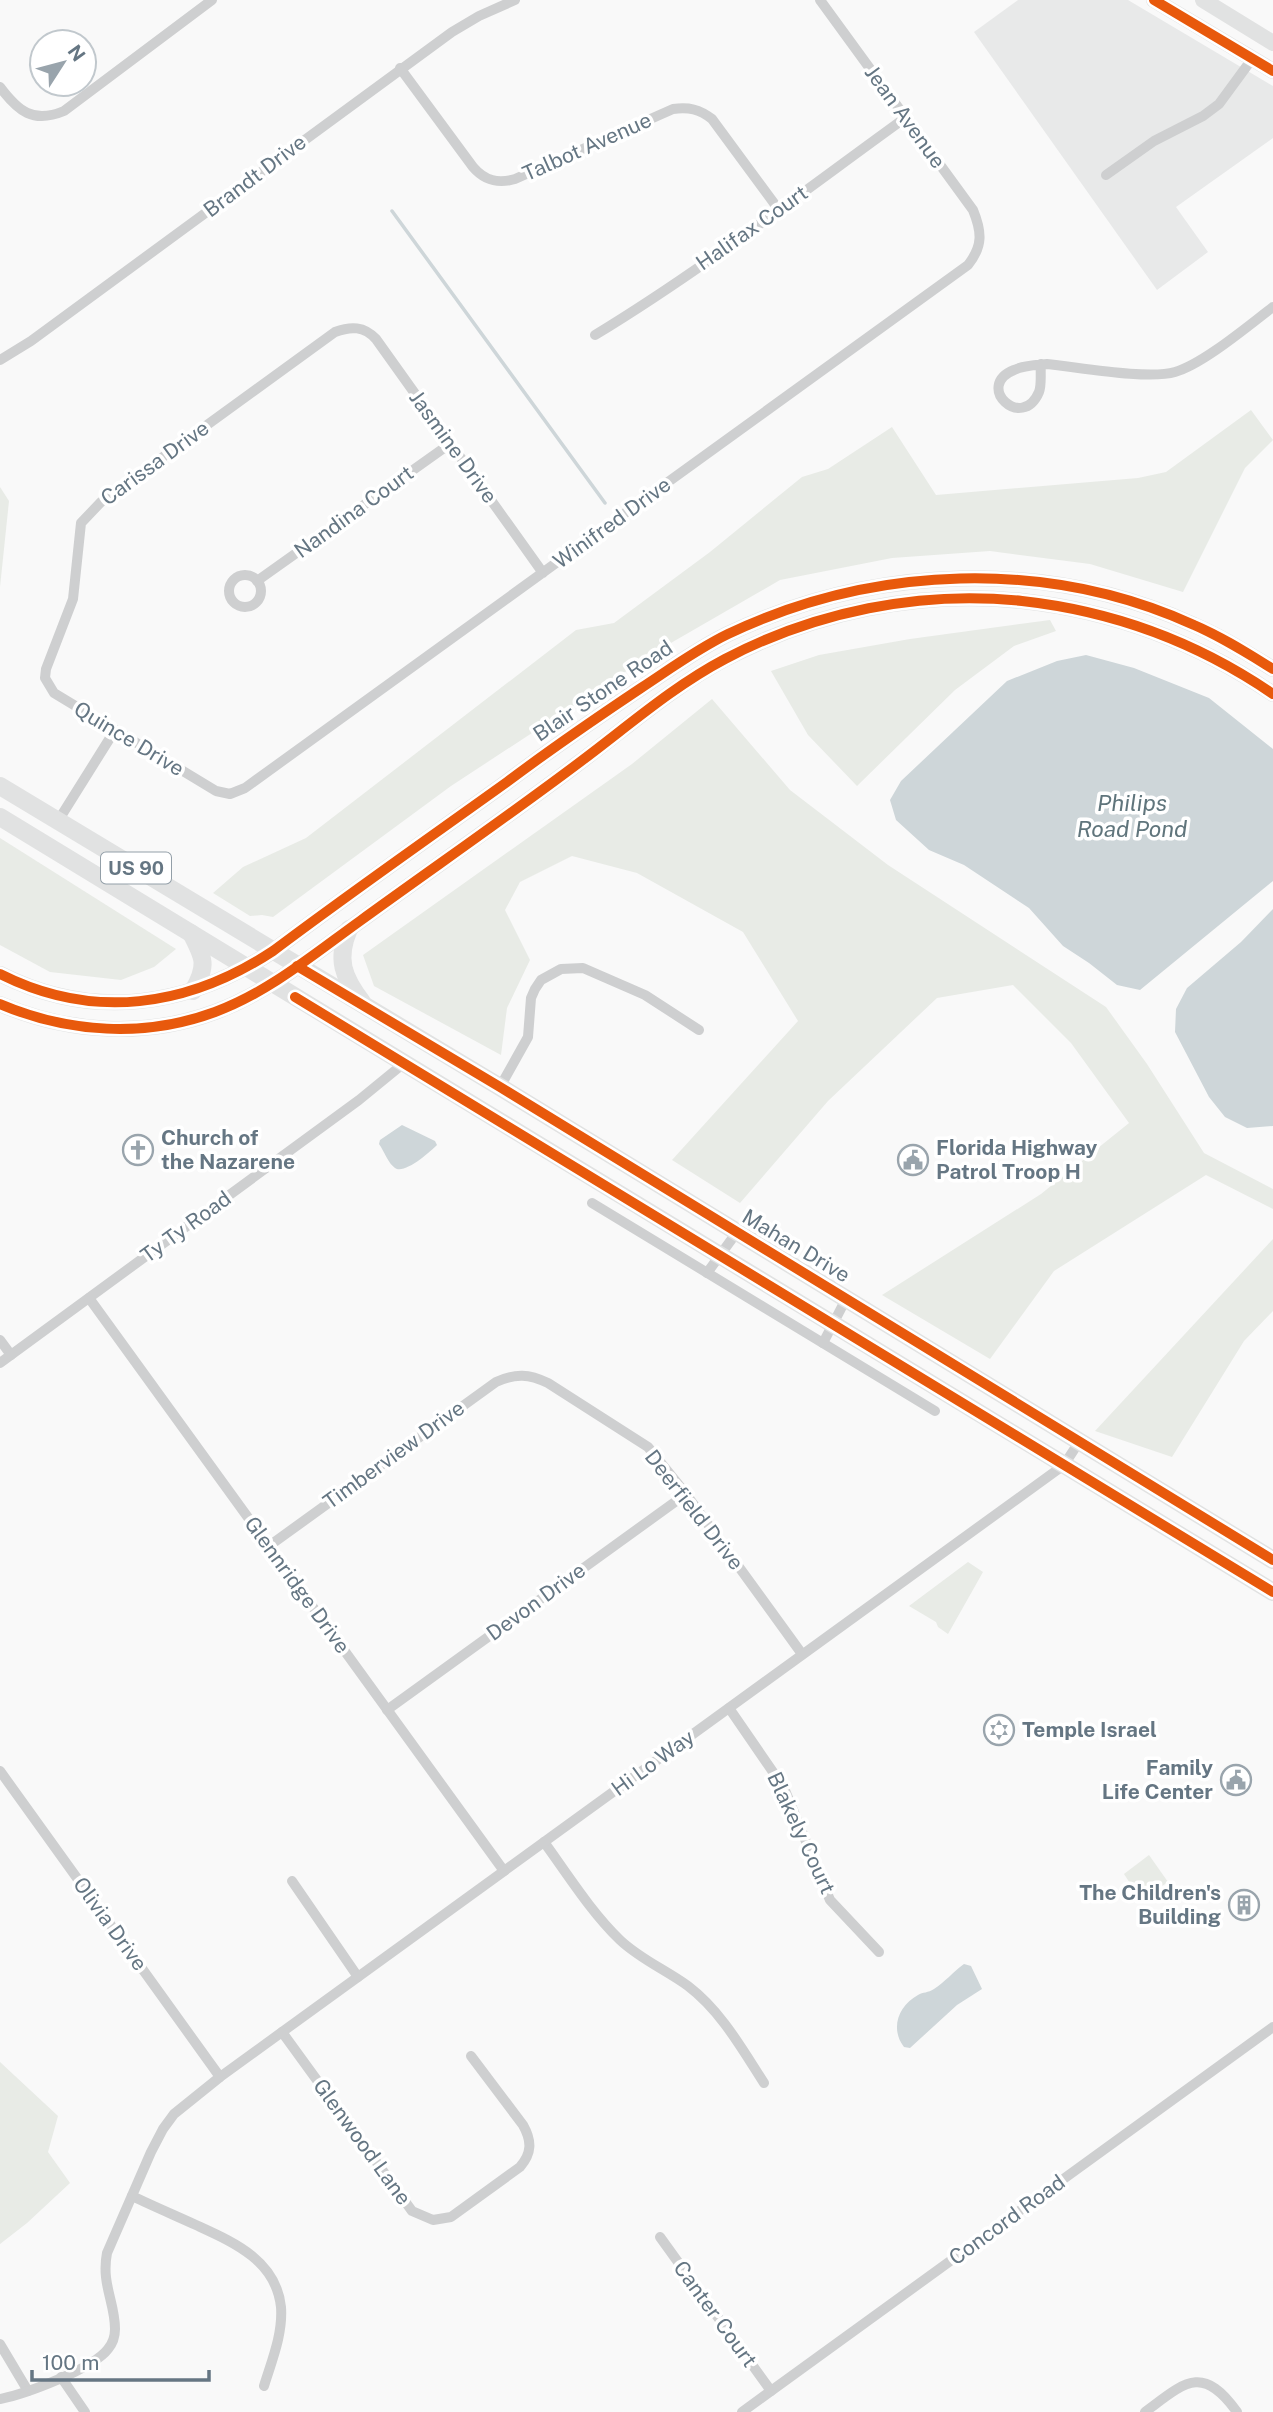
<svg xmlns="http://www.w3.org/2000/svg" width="1273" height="2412" font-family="'Public Sans',sans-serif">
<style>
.built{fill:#e8e9e9}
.green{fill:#e8ebe6}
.water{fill:#ced6d9}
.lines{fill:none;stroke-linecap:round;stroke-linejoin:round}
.stream{stroke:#ced6d9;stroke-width:3.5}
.street{stroke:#cecfd0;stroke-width:10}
.secondary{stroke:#e1e2e2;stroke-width:16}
.primary{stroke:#e1e2e2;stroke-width:18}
.cycleway-casing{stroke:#fff;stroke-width:15}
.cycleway{stroke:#e8590c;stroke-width:10}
.labels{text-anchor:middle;stroke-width:7;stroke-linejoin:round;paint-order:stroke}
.shield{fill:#fff;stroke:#939fa8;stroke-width:2}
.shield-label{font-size:19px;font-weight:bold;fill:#657683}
.street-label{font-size:21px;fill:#657683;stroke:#fff}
.poi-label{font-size:21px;font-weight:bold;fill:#657683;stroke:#fff;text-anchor:start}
.water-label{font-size:23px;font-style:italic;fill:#60757c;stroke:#fff}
</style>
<rect width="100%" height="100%" fill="#f9f9f9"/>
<path class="built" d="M 1018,0 L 1128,0 L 1273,86 L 1273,138 L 1176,207 L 1208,252 L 1157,290 L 974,32 Z"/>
<g class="green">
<path d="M 1251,410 L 1273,440 L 1245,468 L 1183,592 L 1090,564 L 990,551 L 892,558 L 780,580 L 657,651 L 451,786 L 273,917 L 262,915 L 250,916 L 213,893 L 243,867 L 306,838 L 576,630 L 614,623 L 710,552 L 802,477 L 828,469 L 892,427 L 936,495 L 1138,478 L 1166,472 Z"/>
<path d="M 0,487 L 9,501 L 0,587 Z"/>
<path d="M 1050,620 L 1056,631 L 1014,646 L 955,690 L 857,786 L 808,735 L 771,671 L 819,655 L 910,639 Z"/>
<path d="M 712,699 L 790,790 L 888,865 L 1106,1007 L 1147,1064 L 1204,1153 L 1273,1189 L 1273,1209 L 1206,1175 L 1054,1271 L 990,1359 L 882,1295 L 1041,1194 L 1129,1123 L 1071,1043 L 1013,985 L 937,998 L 828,1101 L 740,1203 L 672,1160 L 798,1021 L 743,932 L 637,873 L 572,856 L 520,882 L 505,910 L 530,960 L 507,1008 L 501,1055 L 374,986 L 363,955 L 632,764 Z"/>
<path d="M 0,839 L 0,838 L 176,949 L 154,967 L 121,980 L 50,972 L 0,945 Z"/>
<path d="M 1273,1239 L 1273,1311 L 1244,1341 L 1172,1457 L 1095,1431 Z"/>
<path d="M 968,1562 L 983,1572 L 948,1634 L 938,1627 L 936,1622 L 909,1606 Z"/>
<path d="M 1149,1855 L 1168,1882 L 1141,1900 L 1124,1874 Z"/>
<path d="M 0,2062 L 58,2116 L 48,2152 L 70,2183 L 27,2223 L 0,2244 Z"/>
</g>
<g class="water">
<path d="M 1086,655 L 1134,668 L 1209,698 L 1273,749 L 1273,881 L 1140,990 L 1117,985 L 1089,963 L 1063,946 L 1029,908 L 964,865 L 929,850 L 896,820 L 890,800 L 901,781 L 1007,681 L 1057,661 Z"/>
<path d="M 1273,909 L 1273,1126 L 1247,1128 L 1225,1117 L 1209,1097 L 1175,1032 L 1176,1009 L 1187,988 L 1241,942 Z"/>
<path d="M 402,1125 L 435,1141 L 437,1145 C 430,1152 404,1175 395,1168 C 388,1163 384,1151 379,1144 L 380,1140 Z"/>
<path d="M 964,1964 L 971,1966 L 982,1989 L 957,2005 L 910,2048 L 904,2047 C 890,2029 898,2006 918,1995 C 923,1992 928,1993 934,1989 C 945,1982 953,1972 964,1964 Z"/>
</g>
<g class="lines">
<path class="stream" d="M 392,211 L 605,503"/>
<g class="street">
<path d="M 400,68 L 473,167 C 485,181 498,184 515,179 L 673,109 C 689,107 699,109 712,119 L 779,210"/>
<path d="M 0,87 C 18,111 33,124 64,111 L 212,0"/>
<path d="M 1106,175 L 1154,141 L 1203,116 L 1219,104 L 1252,59"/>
<path d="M 595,335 C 702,270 804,191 905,118"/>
<path d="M 0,360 L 31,341 L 452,32 L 479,16 L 515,0"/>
<path d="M 1041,364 C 1040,373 1042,384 1039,392 C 1022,432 974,386 1014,370 C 1024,365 1036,365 1047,364 C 1078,367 1148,380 1175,372 C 1203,364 1248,326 1273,307"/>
<path d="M 543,573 L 376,339 C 364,326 351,326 335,332 L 101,502 L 81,523 L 73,599 L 46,669 L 45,678 L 54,693 L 216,791 L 230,794 L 245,788 L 968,265 C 983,246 982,232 973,210 L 820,0"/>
<circle cx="245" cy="591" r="16"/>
<path d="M 257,581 L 451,443"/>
<path d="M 58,821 L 115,730"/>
<path d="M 500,1087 L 528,1037 L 531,998 L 535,989 L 541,980 L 561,969 L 583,968 L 645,995 L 699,1030"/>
<path d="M 592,1203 L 935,1411"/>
<path d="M 707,1273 L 737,1232"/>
<path d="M 89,1298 L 504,1871"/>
<path d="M 0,1340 L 11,1355"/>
<path d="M 823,1343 L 846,1299"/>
<path d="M 0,1363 L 359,1100 L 403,1064"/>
<path d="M 269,1546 L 496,1382 C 516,1373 529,1374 548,1383 L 648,1447 L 686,1494 L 802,1654"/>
<path d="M 729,1708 L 784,1788 L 830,1900 L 879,1952"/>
<path d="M 387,1710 L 686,1494"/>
<path d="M 0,1771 L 220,2077"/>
<path d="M 544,1842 C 568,1875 591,1912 620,1940 C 640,1959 666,1970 688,1986 C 721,2011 742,2049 764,2083"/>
<path d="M 292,1881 L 358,1977"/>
<path d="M 282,2032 L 412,2211 L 433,2220 L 451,2217 L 520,2167 C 532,2153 532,2141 523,2125 L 471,2056"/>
<path d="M 132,2196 C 153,2206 174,2215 196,2225 C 233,2242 276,2260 281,2307 C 283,2334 272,2360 264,2386"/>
<path d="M 660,2237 L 771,2391"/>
<path d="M 0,2344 L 28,2391"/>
<path d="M 61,2377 L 85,2412"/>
<path d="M 0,2399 C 25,2394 93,2369 108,2349 C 113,2343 115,2336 115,2329 C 115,2302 101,2284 107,2253 L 151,2152 L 163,2129 L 174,2114 L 220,2077 L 1064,1465 L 1079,1442"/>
<path d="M 742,2412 L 1273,2027"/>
<path d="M 1145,2412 C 1184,2383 1202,2363 1237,2412"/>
</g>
<g class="secondary">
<path d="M 1154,0 L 1273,71"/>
<path d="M 1203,0 L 1273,43"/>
<path d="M 0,974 C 93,1021 188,1007 273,951 C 350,893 429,838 507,782 C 551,749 596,718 641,688 C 670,669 697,649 728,634 C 873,565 1047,558 1194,625 C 1222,637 1247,653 1273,669"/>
<path d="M 0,1004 C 68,1033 145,1038 215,1012 C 269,992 314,954 360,921 C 433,868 507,817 580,762 C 627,727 672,687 725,659 C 814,612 920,590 1022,601 C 1113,611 1197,642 1273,694"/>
</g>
<g class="primary">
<path d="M 0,786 L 500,1087 L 1273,1560"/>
<path d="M 0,817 L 1273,1592"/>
<path d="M 349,929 C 336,959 343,977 362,1002"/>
<path d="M 191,933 C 204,958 208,965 193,991"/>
</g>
<g class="cycleway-casing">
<g id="cycleway">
<path d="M 1154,0 L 1273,71"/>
<path d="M 297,966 L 500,1087 L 1273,1560"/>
<path d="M 0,974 C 93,1021 188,1007 273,951 C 350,893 429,838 507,782 C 551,749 596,718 641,688 C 670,669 697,649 728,634 C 873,565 1047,558 1194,625 C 1222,637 1247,653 1273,669"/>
<path d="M 295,997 L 1273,1592"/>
<path d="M 0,1004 C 68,1033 145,1038 215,1012 C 269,992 314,954 360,921 C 433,868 507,817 580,762 C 627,727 672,687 725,659 C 814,612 920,590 1022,601 C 1113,611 1197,642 1273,694"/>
</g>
</g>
<use href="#cycleway" class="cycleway"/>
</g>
<defs>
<g id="church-ring" transform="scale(1.575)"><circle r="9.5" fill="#fff" stroke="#99a4ac" stroke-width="1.5"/><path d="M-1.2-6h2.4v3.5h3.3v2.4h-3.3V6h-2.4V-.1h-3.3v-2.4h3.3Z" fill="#99a4ac"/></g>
<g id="civic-ring" transform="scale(1.575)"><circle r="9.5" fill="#fff" stroke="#99a4ac" stroke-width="1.5"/><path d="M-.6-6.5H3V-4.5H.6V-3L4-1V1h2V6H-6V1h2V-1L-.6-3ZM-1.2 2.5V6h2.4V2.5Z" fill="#99a4ac"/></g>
<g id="synagogue-ring" transform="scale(1.575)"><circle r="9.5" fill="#fff" stroke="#99a4ac" stroke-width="1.5"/><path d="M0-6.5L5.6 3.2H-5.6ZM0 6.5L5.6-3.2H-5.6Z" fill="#99a4ac"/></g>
<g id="building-ring" transform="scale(1.575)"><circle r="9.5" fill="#fff" stroke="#99a4ac" stroke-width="1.5"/><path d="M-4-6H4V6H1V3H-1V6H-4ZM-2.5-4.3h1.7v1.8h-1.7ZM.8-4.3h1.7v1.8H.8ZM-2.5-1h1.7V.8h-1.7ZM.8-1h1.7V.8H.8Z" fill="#99a4ac"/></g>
</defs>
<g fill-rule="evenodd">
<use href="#church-ring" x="138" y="1150"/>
<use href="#civic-ring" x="913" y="1160"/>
<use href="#synagogue-ring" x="999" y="1730"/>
<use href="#civic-ring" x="1236" y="1780"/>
<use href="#building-ring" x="1244" y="1905"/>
</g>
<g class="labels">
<rect class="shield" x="101" y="852.5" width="70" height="31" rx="5"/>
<g class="shield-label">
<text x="136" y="875">US 90</text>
</g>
<g class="street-label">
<text transform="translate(905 117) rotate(54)" y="7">Jean Avenue</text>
<text transform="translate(587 147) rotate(-24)" y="7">Talbot Avenue</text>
<text transform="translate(255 176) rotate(-37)" y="7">Brandt Drive</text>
<text transform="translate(752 228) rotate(-35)" y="7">Halifax Court</text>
<text transform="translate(453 447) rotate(54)" y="7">Jasmine Drive</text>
<text transform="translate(155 463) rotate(-36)" y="7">Carissa Drive</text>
<text transform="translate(354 512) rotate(-36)" y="7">Nandina Court</text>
<text transform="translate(612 523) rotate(-36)" y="7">Winifred Drive</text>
<text transform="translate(603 691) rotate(-34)" y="7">Blair Stone Road</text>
<text transform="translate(129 739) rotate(31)" y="7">Quince Drive</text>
<text transform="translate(186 1227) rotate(-36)" y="7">Ty Ty Road</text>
<text transform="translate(796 1246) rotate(31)" y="7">Mahan Drive</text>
<text transform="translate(394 1455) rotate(-36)" y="7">Timberview Drive</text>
<text transform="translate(694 1510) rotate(52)" y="7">Deerfield Drive</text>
<text transform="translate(297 1585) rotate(54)" y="7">Glennridge Drive</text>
<text transform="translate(536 1602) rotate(-36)" y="7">Devon Drive</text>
<text transform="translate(653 1763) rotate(-36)" y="7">Hi Lo Way</text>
<text transform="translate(801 1833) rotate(65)" y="7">Blakely Court</text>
<text transform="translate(110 1924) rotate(54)" y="7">Olivia Drive</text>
<text transform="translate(362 2142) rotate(54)" y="7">Glenwood Lane</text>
<text transform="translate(1007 2220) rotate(-36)" y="7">Concord Road</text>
<text transform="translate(715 2314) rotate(54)" y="7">Canter Court</text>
</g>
<g class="poi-label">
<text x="161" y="1145">Church of<tspan x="161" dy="24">the Nazarene</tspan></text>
<text x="936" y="1155">Florida Highway<tspan x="936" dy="24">Patrol Troop H</tspan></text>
<text x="1022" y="1737">Temple Israel</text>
<text x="1213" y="1775" text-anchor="end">Family<tspan x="1213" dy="24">Life Center</tspan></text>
<text x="1221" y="1900" text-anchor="end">The Children's<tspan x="1221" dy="24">Building</tspan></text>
</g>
<g class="water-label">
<text x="1132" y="811">Philips<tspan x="1132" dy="26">Road Pond</tspan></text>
</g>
</g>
<g transform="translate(63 63) rotate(54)"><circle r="33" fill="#ffffff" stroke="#c1c8cd" stroke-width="2"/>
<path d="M0-5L12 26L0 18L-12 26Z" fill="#99a4ac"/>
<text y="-10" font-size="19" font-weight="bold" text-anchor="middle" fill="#657683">N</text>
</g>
<path d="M32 2370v10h177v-10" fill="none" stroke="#657683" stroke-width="3.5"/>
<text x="42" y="2370" font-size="21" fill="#657683" stroke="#ffffff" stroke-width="5" paint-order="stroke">100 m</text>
</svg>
